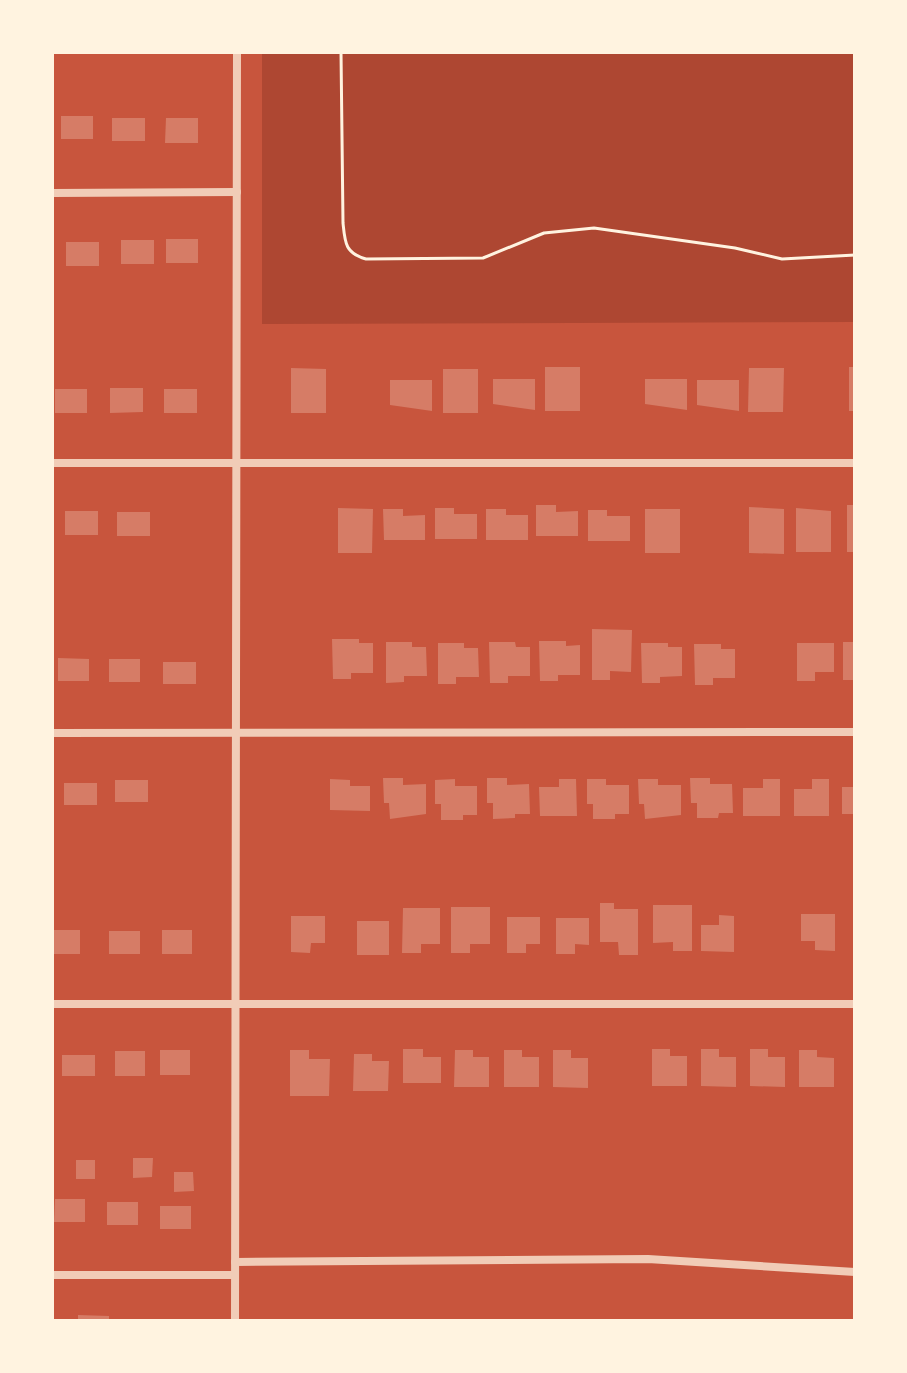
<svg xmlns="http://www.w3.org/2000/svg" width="907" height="1373" font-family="'Noto Sans',sans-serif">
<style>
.green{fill:#ae4732}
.building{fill:#d67c66}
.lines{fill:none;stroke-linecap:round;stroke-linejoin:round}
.path{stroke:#fff3e0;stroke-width:3}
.minor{stroke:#f1ccb7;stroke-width:8}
</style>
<rect width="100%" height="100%" fill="#c8553d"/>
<path class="green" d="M 262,52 L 855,52 L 855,322 L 262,324 Z"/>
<g class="building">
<rect x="61" y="116" width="32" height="23"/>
<rect x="112" y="118" width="33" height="23"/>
<path d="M 166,118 L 198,118 L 198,143 L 165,143 Z"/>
<rect x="166" y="239" width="32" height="24"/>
<rect x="121" y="240" width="33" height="24"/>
<rect x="66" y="242" width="33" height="24"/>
<rect x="545" y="367" width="35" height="44"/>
<rect x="849" y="367" width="6" height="44"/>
<path d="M 291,368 L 326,369 L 326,413 L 291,413 Z"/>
<path d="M 749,368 L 784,368 L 783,412 L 748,412 Z"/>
<rect x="443" y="369" width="35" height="44"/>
<path d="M 493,379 L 535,379 L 535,410 L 493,404 Z"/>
<path d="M 645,379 L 687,379 L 687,410 L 645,404 Z"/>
<path d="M 390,380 L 432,380 L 432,411 L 390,405 Z"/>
<path d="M 697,380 L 739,380 L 739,411 L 697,405 Z"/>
<path d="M 110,388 L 143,388 L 143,412 L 110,413 Z"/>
<rect x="55" y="389" width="32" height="24"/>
<rect x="164" y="389" width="33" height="24"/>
<path d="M 536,505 L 556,505 L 556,512 L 578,511 L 578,536 L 536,536 Z"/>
<rect x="847" y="505" width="8" height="47"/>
<path d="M 749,507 L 784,509 L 784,554 L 749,553 Z"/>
<path d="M 338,508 L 373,509 L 372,553 L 338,553 Z"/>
<path d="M 435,508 L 454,508 L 454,514 L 477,514 L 477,539 L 435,539 Z"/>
<path d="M 796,508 L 831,511 L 831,552 L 796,552 Z"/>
<path d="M 383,509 L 403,509 L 403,516 L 425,515 L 425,540 L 384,540 Z"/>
<path d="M 486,509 L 506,509 L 506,515 L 528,515 L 528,540 L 486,540 Z"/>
<rect x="645" y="509" width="35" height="44"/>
<path d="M 588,510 L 607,510 L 607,516 L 630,516 L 630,541 L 588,541 Z"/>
<rect x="65" y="511" width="33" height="24"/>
<rect x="117" y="512" width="33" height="24"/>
<path d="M 592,629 L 632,630 L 631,672 L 610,671 L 610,680 L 592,680 Z"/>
<path d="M 332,639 L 359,639 L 359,643 L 373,643 L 373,673 L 351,673 L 351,679 L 333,679 Z"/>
<path d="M 539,641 L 566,641 L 566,646 L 580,645 L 580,675 L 558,675 L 558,681 L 540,681 Z"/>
<path d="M 386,642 L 412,642 L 412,647 L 426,647 L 427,676 L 404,676 L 404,682 L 386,683 Z"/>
<path d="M 489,642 L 515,642 L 516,647 L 530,647 L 530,676 L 508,676 L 508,683 L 490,683 Z"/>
<rect x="843" y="642" width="12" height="38"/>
<path d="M 438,643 L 464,643 L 464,648 L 478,648 L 479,677 L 456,677 L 456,684 L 438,684 Z"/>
<path d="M 641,643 L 668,643 L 668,647 L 682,647 L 682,676 L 660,677 L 660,683 L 642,683 Z"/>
<path d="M 797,643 L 834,643 L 834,672 L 815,672 L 815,681 L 797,681 Z"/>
<path d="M 694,644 L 721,644 L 721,649 L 735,649 L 735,678 L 713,678 L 713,685 L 695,685 Z"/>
<path d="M 58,658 L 89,659 L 89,681 L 58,681 Z"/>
<rect x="109" y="659" width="31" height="23"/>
<rect x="163" y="662" width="33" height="22"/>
<path d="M 383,778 L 403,778 L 403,785 L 426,784 L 426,814 L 390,819 L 389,803 L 384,803 Z"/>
<path d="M 487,778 L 507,778 L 507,785 L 529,784 L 530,814 L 515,814 L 515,818 L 493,819 L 493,803 L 487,803 Z"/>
<path d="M 690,778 L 710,778 L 710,784 L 732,784 L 733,813 L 719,813 L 718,818 L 697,818 L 697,803 L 691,803 Z"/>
<path d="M 330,779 L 350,780 L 350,786 L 370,786 L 370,811 L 330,810 Z"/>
<path d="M 455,779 L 455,786 L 477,786 L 477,815 L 463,815 L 463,820 L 441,820 L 441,804 L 435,804 L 435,780 Z"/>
<path d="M 559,779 L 576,779 L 577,816 L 540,816 L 539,787 L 559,787 Z"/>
<path d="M 587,779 L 606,779 L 606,785 L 629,785 L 629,814 L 615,814 L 615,819 L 593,819 L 593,804 L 587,804 Z"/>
<path d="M 638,779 L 658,779 L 658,785 L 681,785 L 681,815 L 645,819 L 644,804 L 639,804 Z"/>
<path d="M 763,779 L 780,779 L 780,816 L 743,816 L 743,788 L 763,788 Z"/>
<path d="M 812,779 L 829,779 L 829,816 L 794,816 L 794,789 L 812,789 Z"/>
<rect x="115" y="780" width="33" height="22"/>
<rect x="64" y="783" width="33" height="22"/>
<rect x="842" y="787" width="13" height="27"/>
<path d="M 600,903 L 614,903 L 614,909 L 638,909 L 638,955 L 619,955 L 618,942 L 600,942 Z"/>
<path d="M 653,905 L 692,905 L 692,951 L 673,951 L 673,942 L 653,943 Z"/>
<path d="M 451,907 L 490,907 L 490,944 L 470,944 L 470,953 L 451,953 Z"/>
<path d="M 403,908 L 440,908 L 440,944 L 421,944 L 421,953 L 402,953 Z"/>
<path d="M 801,914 L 835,914 L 835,951 L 815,950 L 815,941 L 801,941 Z"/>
<path d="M 719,915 L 734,916 L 734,952 L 701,951 L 701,925 L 719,925 Z"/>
<path d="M 291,916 L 325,916 L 325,943 L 311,943 L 310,953 L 291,952 Z"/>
<path d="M 507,917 L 540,917 L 540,944 L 526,944 L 526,953 L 507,953 Z"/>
<path d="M 556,918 L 589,918 L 589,945 L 575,944 L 575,954 L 556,954 Z"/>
<rect x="357" y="921" width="32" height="34"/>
<rect x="52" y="930" width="28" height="24"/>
<rect x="162" y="930" width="30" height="24"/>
<rect x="109" y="931" width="31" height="23"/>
<path d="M 403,1049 L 423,1049 L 423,1057 L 441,1057 L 441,1083 L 403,1083 Z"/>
<path d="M 652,1049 L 670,1049 L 670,1056 L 687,1056 L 687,1086 L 652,1086 Z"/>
<path d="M 701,1049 L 719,1049 L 719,1057 L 736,1057 L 736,1087 L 701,1086 Z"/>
<path d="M 750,1049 L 768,1049 L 768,1057 L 785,1057 L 785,1087 L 750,1086 Z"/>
<rect x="160" y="1050" width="30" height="25"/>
<path d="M 290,1050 L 309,1050 L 309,1059 L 330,1059 L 329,1096 L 290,1096 Z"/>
<path d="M 455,1050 L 473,1050 L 473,1057 L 489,1057 L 489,1087 L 454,1087 Z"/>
<path d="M 504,1050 L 522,1050 L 522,1057 L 539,1057 L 539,1087 L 504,1087 Z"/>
<path d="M 553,1050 L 571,1050 L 571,1058 L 588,1058 L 588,1088 L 553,1087 Z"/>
<path d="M 799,1050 L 817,1050 L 817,1057 L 834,1058 L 834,1087 L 799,1087 Z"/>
<rect x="115" y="1051" width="30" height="25"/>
<path d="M 354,1054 L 372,1054 L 372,1061 L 389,1061 L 388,1091 L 353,1091 Z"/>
<rect x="62" y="1055" width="33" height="21"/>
<path d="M 133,1158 L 153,1158 L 152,1177 L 133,1178 Z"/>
<rect x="76" y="1160" width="19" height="19"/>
<path d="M 174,1172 L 193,1172 L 194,1191 L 174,1192 Z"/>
<path d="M 55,1199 L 85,1199 L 85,1222 L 54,1222 Z"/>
<rect x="107" y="1202" width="31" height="23"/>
<rect x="160" y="1206" width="31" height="23"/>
<path d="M 78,1315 L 109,1316 L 109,1321 L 78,1321 Z"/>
</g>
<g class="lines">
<path class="path" d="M 341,52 L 343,223 C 345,243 345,253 366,259 L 483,258 L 544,233 L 594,228 L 735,248 L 782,259 L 855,255"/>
<g class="minor">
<path d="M 52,193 L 237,192"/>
<path d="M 52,463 L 855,463"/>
<path d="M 52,733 L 855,732"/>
<path d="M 52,1004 L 855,1004"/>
<path d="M 235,1262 L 648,1259 L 855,1272"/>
<path d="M 52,1275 L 235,1275"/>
<path d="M 235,1321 L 237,52"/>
</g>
</g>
<rect width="907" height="1373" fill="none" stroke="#fff3e0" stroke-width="108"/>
</svg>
